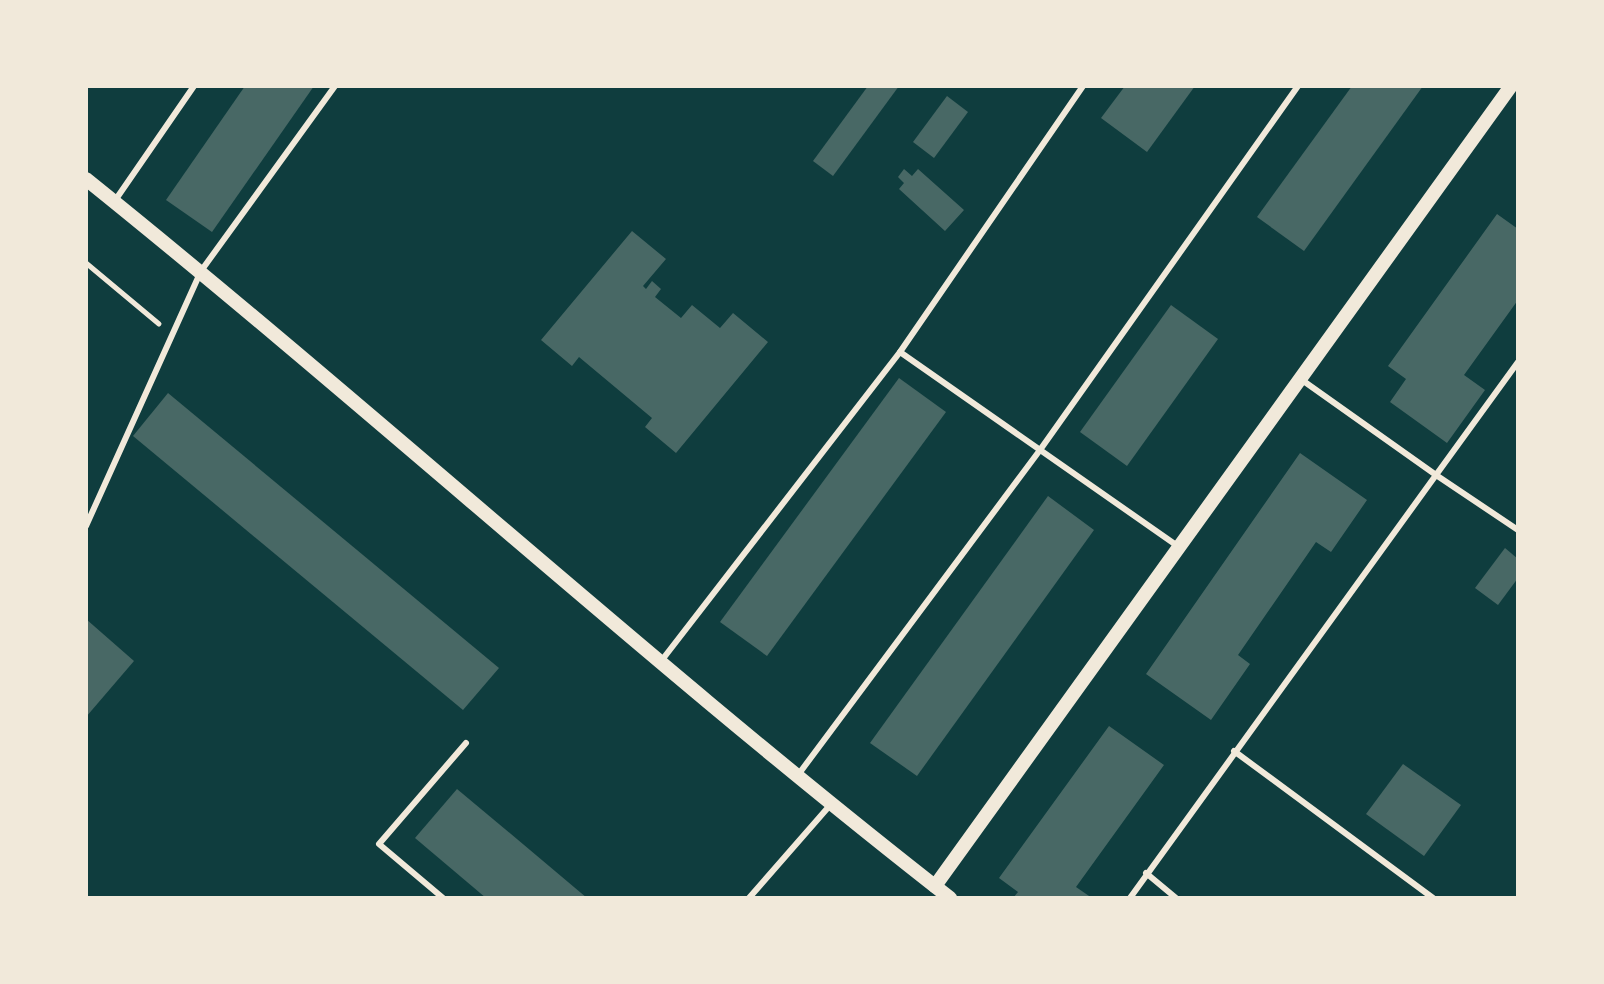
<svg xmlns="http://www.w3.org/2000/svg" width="1604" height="984" font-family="'Work Sans',sans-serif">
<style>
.building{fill:#486865}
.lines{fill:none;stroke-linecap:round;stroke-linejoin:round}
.path{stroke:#f1e9da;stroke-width:5}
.service{stroke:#f1e9da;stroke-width:6}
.tertiary{stroke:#f1e9da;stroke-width:14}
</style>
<rect width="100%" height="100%" fill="#0f3d3e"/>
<g class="building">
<path d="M 245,86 L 314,86 L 212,232 L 166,200 Z"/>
<path d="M 868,86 L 899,86 L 833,176 L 813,161 Z"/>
<path d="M 1125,86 L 1195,86 L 1147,152 L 1101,118 Z"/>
<path d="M 1352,86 L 1423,86 L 1304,251 L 1257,217 Z"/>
<path d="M 947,96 L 968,112 L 934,158 L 913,142 Z"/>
<path d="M 904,169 L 912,176 L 918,169 L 964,210 L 945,231 L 899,189 L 904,183 L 898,177 Z"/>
<path d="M 1497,214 L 1518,229 L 1518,300 L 1464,375 L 1485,390 L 1447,443 L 1390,402 L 1406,379 L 1388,366 Z"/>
<path d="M 632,231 L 666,259 L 643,286 L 646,289 L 652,281 L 661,289 L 655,297 L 681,318 L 692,305 L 720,328 L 733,313 L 768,342 L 676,453 L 645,427 L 652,418 L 579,357 L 572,366 L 541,340 Z"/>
<path d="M 1171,305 L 1218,339 L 1127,466 L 1080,432 Z"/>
<path d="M 899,378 L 946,412 L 767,656 L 720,622 Z"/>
<path d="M 168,393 L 499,668 L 463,710 L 133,436 Z"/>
<path d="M 1300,453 L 1367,500 L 1331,552 L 1316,542 L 1238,655 L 1250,664 L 1211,720 L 1146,674 Z"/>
<path d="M 1048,496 L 1094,530 L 917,776 L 870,743 Z"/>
<path d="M 1505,548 L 1518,559 L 1518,578 L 1498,605 L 1475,588 Z"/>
<path d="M 86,619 L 134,661 L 86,717 Z"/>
<path d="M 1109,726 L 1164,765 L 1076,887 L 1092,898 L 1013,898 L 1018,892 L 999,878 Z"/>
<path d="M 1403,764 L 1461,805 L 1424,856 L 1366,814 Z"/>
<path d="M 457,789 L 530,850 L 587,898 L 486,898 L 415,838 Z"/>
</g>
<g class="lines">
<path class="path" d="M 86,263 L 159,324"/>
<g class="service">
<path d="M 114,202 L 194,86"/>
<path d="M 900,352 L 1179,547"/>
<path d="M 1302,380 L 1436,475 L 1518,362"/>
<path d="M 86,526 L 201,271 L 335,86"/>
<path d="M 662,660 L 900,352 L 1083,86"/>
<path d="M 1234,751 L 1433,898"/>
<path d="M 798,775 L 1040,450 L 1298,86"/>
<path d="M 1146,873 L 1176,898"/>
<path d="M 443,898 L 379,844 L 466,743"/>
<path d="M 749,898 L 832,803"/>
<path d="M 1130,898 L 1436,475 L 1518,530"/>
</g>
<g class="tertiary">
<path d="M 86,179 C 378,414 655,668 950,898"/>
<path d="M 935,886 L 1511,86"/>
</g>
</g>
<rect width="1604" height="984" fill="none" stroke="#f1e9da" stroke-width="176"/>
</svg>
